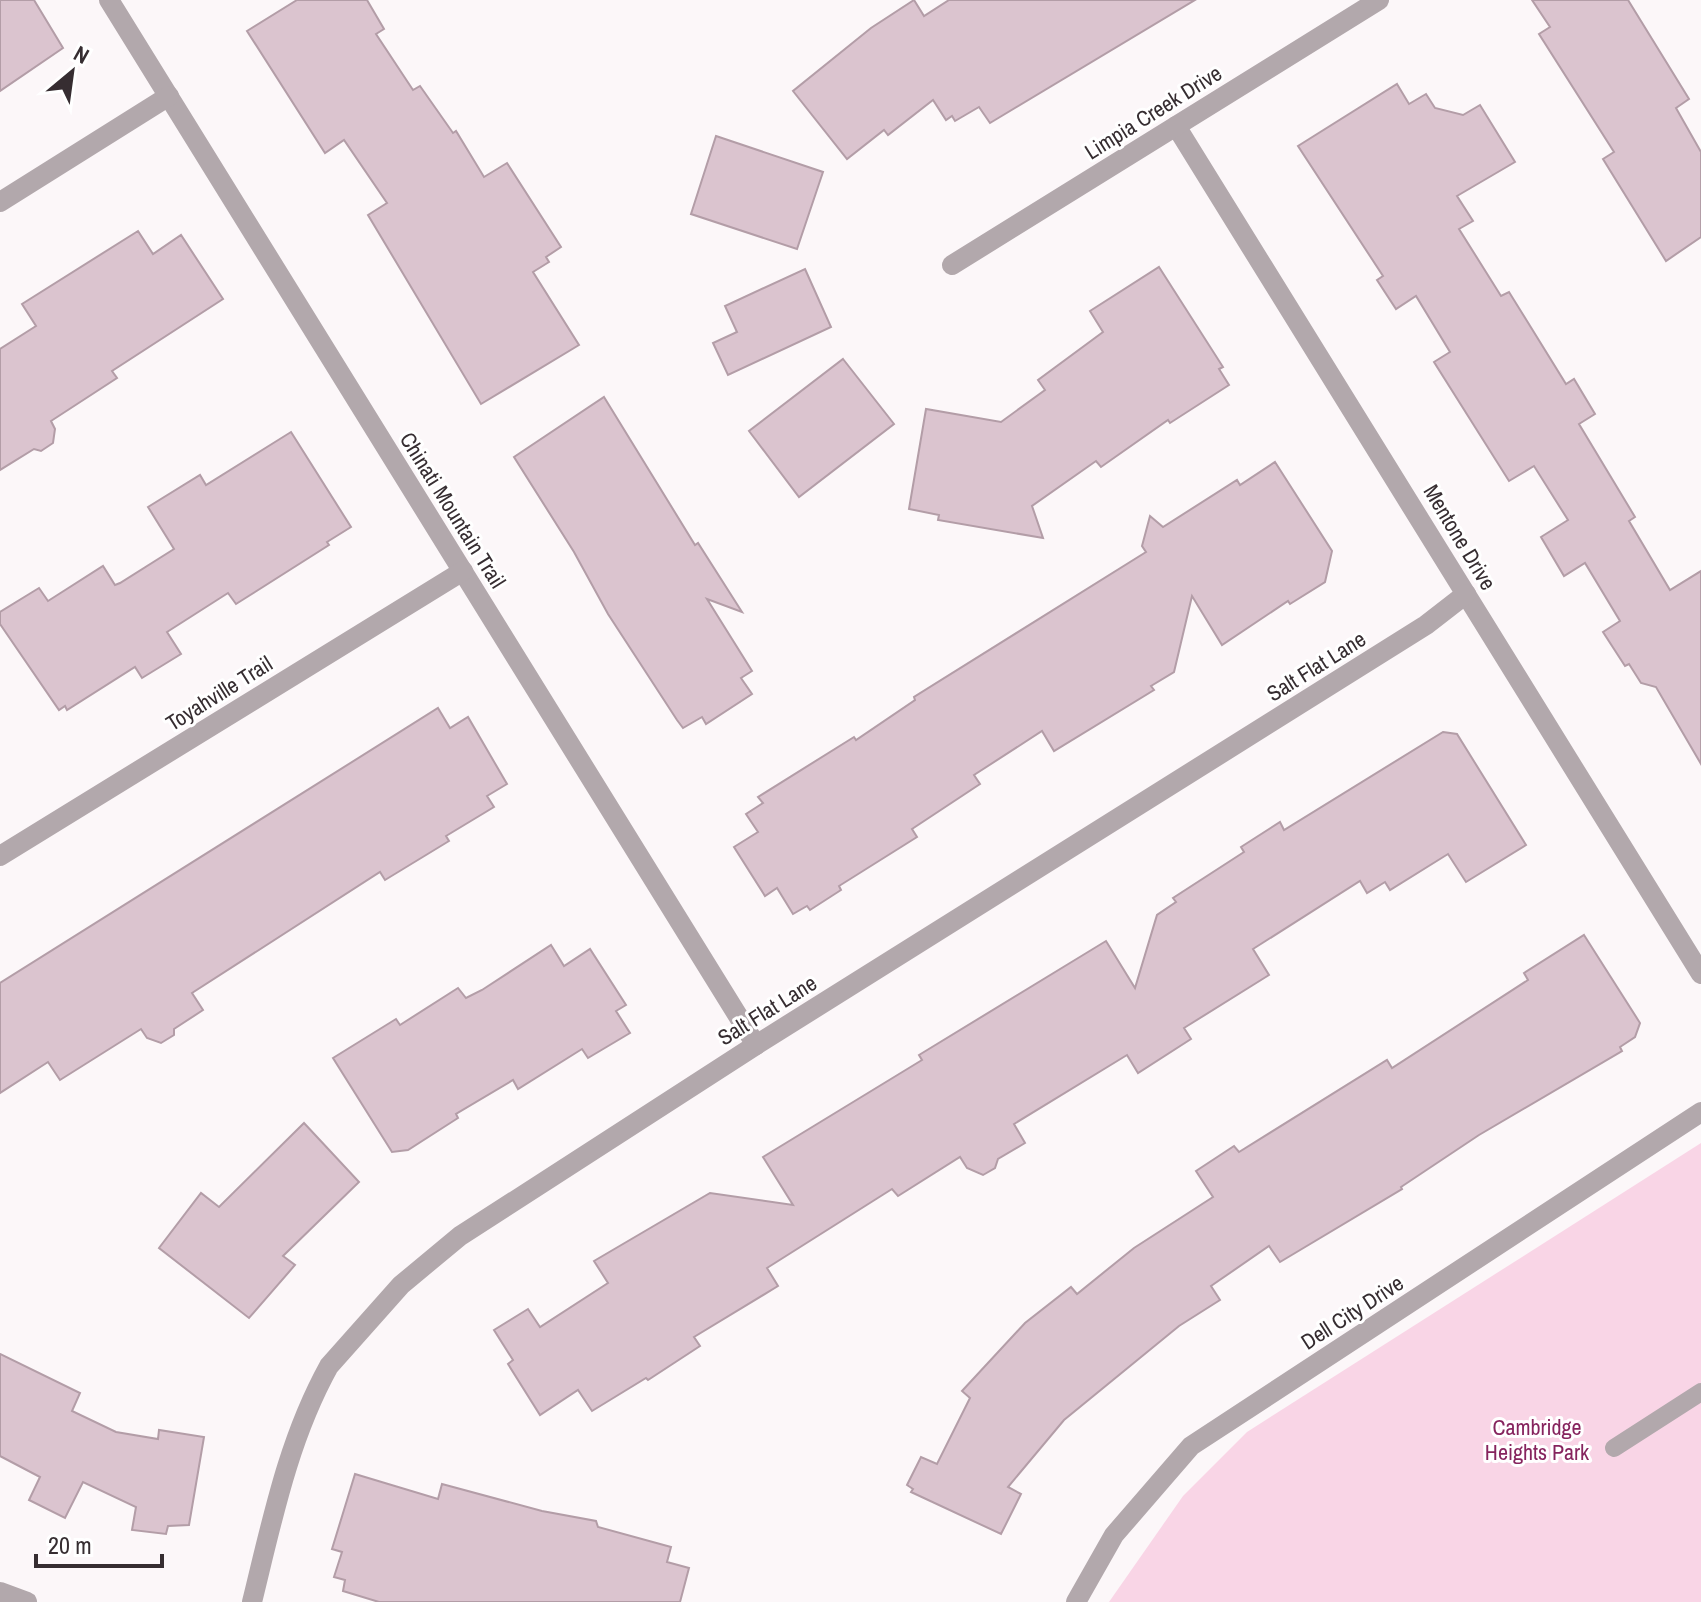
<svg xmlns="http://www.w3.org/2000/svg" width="1701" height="1602" font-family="'Archivo Narrow',sans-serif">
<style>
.green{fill:#f9d5e6}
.building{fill:#dbc4cf;stroke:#b39da7;stroke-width:2}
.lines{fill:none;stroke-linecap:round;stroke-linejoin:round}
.lane{stroke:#b2a8ac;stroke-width:18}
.street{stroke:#b2a8ac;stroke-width:20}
.labels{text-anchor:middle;stroke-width:6;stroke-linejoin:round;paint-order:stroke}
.street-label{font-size:22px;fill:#362d31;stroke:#fff}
.park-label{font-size:22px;fill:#86245e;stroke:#fff}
</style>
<rect width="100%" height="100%" fill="#fcf7f9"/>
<path class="green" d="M 1701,1143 L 1701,1602 L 1109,1602 L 1183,1496 L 1247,1432 Z"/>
<g class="building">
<path d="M 0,0 L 34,0 L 63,48 L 0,91 Z"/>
<path d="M 297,0 L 367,0 L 384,29 L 376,34 L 413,90 L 420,86 L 453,133 L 456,131 L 484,177 L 507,163 L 561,247 L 546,257 L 549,262 L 533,272 L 579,345 L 481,404 L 368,215 L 387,203 L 344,140 L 325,153 L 247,31 Z"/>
<path d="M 914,0 L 924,16 L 949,0 L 1195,0 L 990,123 L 979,107 L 955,121 L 952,116 L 946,120 L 933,100 L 888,135 L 884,130 L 847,159 L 793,91 L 871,28 Z"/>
<path d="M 1532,0 L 1628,0 L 1689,99 L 1676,108 L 1701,152 L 1701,237 L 1666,261 L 1603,159 L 1614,152 L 1539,34 L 1550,27 Z"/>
<path d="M 1397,84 L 1409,104 L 1426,94 L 1435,108 L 1463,115 L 1480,105 L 1515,162 L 1457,196 L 1473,221 L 1459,229 L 1501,296 L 1509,292 L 1566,384 L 1574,379 L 1595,414 L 1579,424 L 1635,517 L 1629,521 L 1670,590 L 1701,571 L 1701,764 L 1656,687 L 1641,683 L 1629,664 L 1625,666 L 1603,632 L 1620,621 L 1585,563 L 1564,576 L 1541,537 L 1568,520 L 1534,466 L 1509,481 L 1434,362 L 1450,352 L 1416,296 L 1396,309 L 1377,280 L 1383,276 L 1298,146 Z"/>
<path d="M 716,136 L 823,172 L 797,249 L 691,214 Z"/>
<path d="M 138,231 L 153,254 L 181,235 L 223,299 L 112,371 L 117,378 L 51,421 L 55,429 L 53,443 L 41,451 L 34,449 L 0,470 L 0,349 L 36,326 L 22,304 Z"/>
<path d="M 1159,267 L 1223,367 L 1219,369 L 1229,385 L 1170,423 L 1168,420 L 1101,467 L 1096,461 L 1032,506 L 1043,538 L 938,520 L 939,515 L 909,509 L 926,409 L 1001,422 L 1045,390 L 1038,380 L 1103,332 L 1090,311 Z"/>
<path d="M 805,269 L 831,327 L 728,375 L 713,343 L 737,332 L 725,306 Z"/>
<path d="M 843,359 L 894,424 L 799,497 L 749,431 Z"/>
<path d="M 604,397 L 695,545 L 698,543 L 742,612 L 707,599 L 752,671 L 741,678 L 752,694 L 706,724 L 702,717 L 683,728 L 677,720 L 608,614 L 574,552 L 514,457 Z"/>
<path d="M 291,432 L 351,527 L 327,542 L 329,545 L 236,604 L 228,593 L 167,632 L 181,654 L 142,678 L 135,667 L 67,710 L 65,706 L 59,710 L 0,624 L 0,612 L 39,588 L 48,601 L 103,566 L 115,585 L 120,583 L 174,549 L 148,507 L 200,475 L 206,485 Z"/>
<path d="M 1275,462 L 1332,551 L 1325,582 L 1290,604 L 1288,601 L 1222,645 L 1192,596 L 1174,672 L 1151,686 L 1154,690 L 1054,751 L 1042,731 L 974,775 L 980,784 L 912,829 L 917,837 L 839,886 L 841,890 L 810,910 L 807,906 L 793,914 L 777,888 L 765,896 L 734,847 L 758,832 L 746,814 L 763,803 L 758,797 L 854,737 L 856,740 L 915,700 L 914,697 L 1146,552 L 1142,546 L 1150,516 L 1163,527 L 1237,480 L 1240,485 Z"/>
<path d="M 438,708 L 450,728 L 468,717 L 507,784 L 487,796 L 494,807 L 446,836 L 449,841 L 385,880 L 380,872 L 192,993 L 203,1010 L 174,1029 L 174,1035 L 161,1043 L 147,1038 L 141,1029 L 60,1080 L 48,1062 L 0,1093 L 0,983 Z"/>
<path d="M 1443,732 L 1457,734 L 1526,845 L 1466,882 L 1448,854 L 1390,890 L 1385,882 L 1367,893 L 1360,881 L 1253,949 L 1269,975 L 1184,1028 L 1191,1039 L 1138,1073 L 1127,1055 L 1014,1124 L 1025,1143 L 998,1159 L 995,1168 L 983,1175 L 967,1168 L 960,1157 L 898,1196 L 892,1189 L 767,1268 L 778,1286 L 694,1337 L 700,1346 L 648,1380 L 646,1378 L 592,1411 L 578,1390 L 540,1415 L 508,1364 L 513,1360 L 494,1330 L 528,1309 L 540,1327 L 608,1283 L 594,1261 L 710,1193 L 793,1205 L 763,1157 L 922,1060 L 919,1055 L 1106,941 L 1135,988 L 1157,915 L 1176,902 L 1173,898 L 1244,852 L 1241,847 L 1280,822 L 1284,830 Z"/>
<path d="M 1584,935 L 1640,1023 L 1635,1037 L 1620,1047 L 1622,1051 L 1479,1135 L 1401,1187 L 1402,1189 L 1280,1262 L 1269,1246 L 1211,1286 L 1220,1300 L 1179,1326 L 1064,1420 L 1008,1487 L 1021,1494 L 1001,1534 L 911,1492 L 913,1489 L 907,1485 L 921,1457 L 937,1464 L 970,1398 L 962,1391 L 1025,1323 L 1071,1287 L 1077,1294 L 1134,1248 L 1213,1197 L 1196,1171 L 1234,1146 L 1239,1152 L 1387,1060 L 1392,1068 L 1528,980 L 1524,973 Z"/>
<path d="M 551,945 L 564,966 L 590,949 L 626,1005 L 616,1011 L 630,1033 L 588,1058 L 582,1049 L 518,1089 L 513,1080 L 456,1114 L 458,1118 L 408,1150 L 392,1152 L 333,1058 L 396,1019 L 400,1025 L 458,988 L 466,998 L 482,990 Z"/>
<path d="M 304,1123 L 359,1182 L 283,1256 L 295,1265 L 249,1318 L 159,1248 L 201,1193 L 219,1207 Z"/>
<path d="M 0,1354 L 80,1393 L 72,1411 L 116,1432 L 158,1439 L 159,1430 L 204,1437 L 189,1525 L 168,1526 L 166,1534 L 132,1530 L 136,1507 L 83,1482 L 65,1518 L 29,1500 L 40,1477 L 0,1456 Z"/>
<path d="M 355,1474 L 438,1499 L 442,1484 L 542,1511 L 596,1521 L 598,1527 L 671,1547 L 667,1562 L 689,1568 L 680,1602 L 379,1602 L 343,1591 L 345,1580 L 334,1577 L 342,1552 L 332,1549 Z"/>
</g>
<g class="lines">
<path class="lane" d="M 1614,1448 L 1701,1392"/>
<g class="street">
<path d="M 109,0 L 756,1045"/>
<path d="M 1176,126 L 1701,974"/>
<path d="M 0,202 L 169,96"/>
<path d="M 952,265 L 1379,0"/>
<path d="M 0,856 L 463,571"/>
<path d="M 0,1592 L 27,1602"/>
<path d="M 252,1602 C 272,1521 288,1440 329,1366 L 401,1285 L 460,1236 L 756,1045 L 1426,625 L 1466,594"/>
<path d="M 1076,1602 L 1114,1535 L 1191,1446 L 1701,1112"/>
</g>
</g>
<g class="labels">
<g class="street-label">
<text transform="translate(1153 112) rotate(-32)" y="8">Limpia Creek Drive</text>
<text transform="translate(453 510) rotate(58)" y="8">Chinati Mountain Trail</text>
<text transform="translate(1460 537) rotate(59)" y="8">Mentone Drive</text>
<text transform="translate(1316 666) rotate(-32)" y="8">Salt Flat Lane</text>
<text transform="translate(219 693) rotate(-32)" y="8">Toyahville Trail</text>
<text transform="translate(767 1010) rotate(-32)" y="8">Salt Flat Lane</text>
<text transform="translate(1352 1312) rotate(-33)" y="8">Dell City Drive</text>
</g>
<g class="park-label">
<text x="1537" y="1435">Cambridge<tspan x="1537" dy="25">Heights Park</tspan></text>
</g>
</g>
<g transform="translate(72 72) rotate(29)" stroke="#ffffff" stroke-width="6" paint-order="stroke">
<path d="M0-6L14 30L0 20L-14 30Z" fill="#362d31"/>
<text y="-12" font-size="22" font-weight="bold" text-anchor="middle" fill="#362d31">N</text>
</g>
<path d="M36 1554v12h126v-12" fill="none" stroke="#362d31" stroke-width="4"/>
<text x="48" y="1554" font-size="24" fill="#362d31" stroke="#ffffff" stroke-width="6" paint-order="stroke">20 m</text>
</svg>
